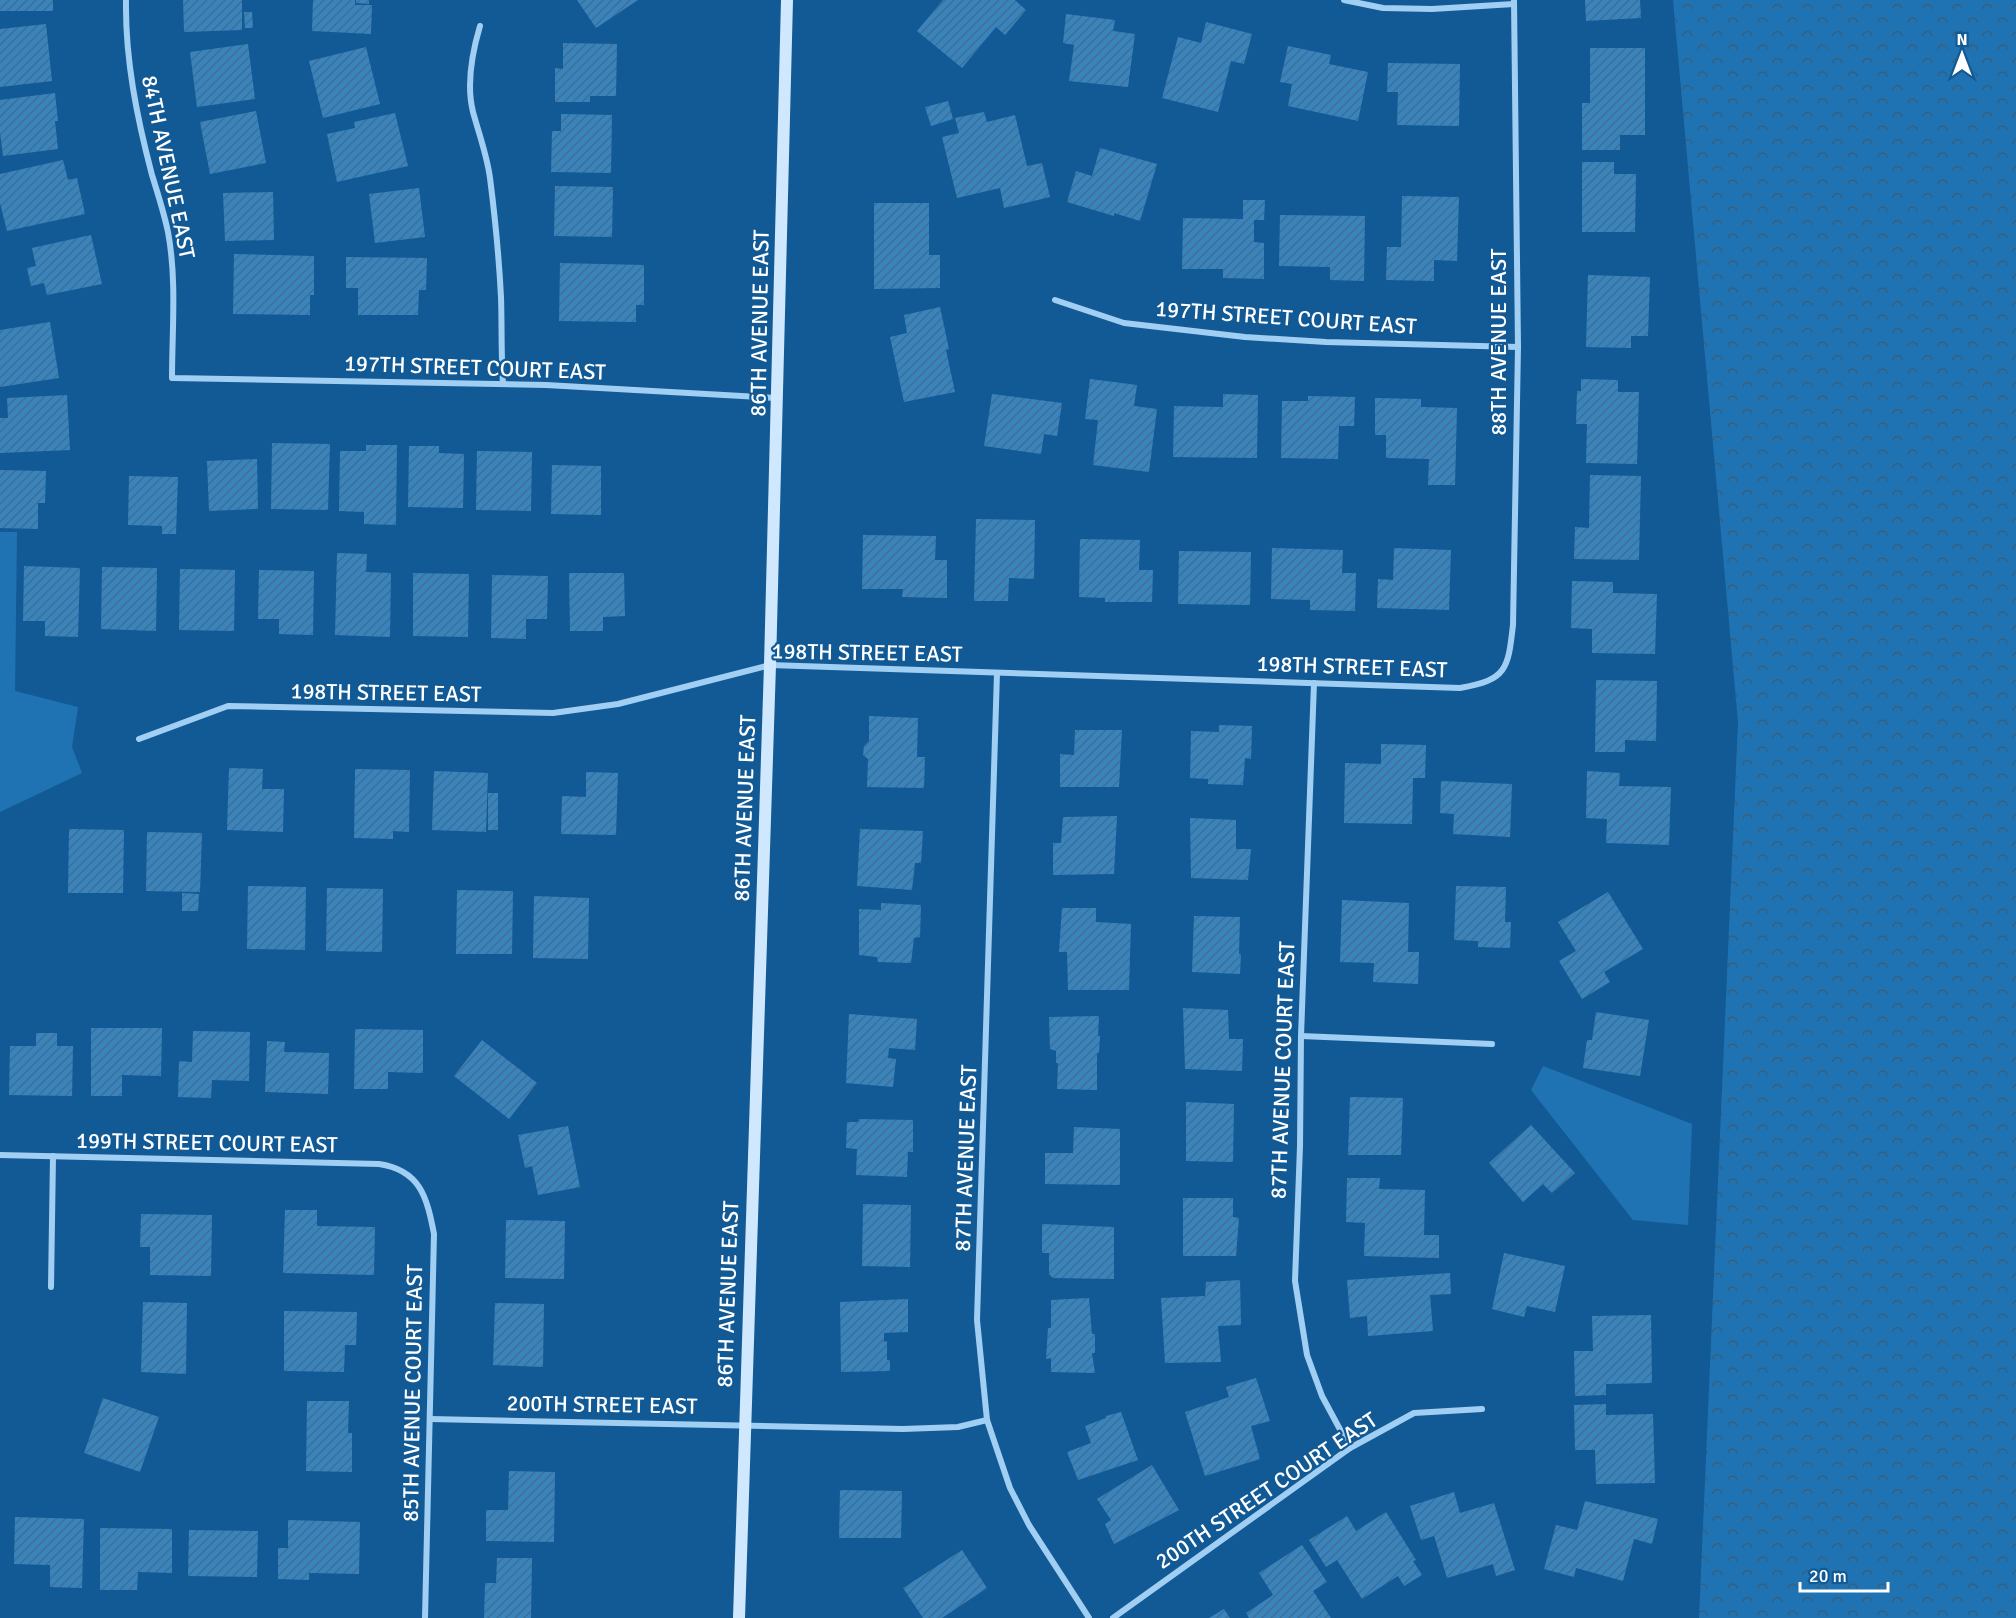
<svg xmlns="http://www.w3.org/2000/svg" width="2016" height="1618" font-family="Signika,sans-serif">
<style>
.forest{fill:url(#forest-crowns)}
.green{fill:#2073b2}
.building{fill:url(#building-hatch)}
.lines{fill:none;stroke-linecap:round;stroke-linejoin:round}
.street{stroke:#a0cff3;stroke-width:6}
.secondary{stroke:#d0e8fd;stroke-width:12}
.labels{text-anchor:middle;stroke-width:4.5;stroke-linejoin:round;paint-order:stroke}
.street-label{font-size:22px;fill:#fff;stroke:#125a95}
</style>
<defs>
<pattern id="forest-crowns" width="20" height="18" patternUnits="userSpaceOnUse" patternTransform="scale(1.5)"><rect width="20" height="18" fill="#2073b2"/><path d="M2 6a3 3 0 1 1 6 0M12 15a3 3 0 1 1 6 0" fill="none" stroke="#385e7a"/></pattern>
<pattern id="building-hatch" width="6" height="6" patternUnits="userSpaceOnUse" patternTransform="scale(1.5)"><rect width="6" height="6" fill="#3a84bd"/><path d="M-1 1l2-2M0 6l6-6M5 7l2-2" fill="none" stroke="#416e90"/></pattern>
</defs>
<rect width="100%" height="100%" fill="#125a95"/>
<path class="forest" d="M 1673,0 L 2016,0 L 2016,1618 L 1699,1618 L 1738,722 Z"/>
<g class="green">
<path d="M 0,532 L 17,532 L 15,691 L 78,707 L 72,747 L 82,773 L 0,812 Z"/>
<path d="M 1543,1066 L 1692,1124 L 1688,1225 L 1633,1220 L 1531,1090 Z"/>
</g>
<g class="building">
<rect x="0" y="0" width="53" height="11"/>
<path d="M 183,0 L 242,0 L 242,30 L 184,32 Z"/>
<path d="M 313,0 L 355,0 L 355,5 L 372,5 L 371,34 L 312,31 Z"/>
<path d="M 356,0 L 369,0 L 369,4 L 356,3 Z"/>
<path d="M 577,0 L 638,0 L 596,28 Z"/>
<path d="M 943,0 L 1015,0 L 1026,10 L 1005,35 L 996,27 L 962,68 L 917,31 Z"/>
<path d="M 1585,0 L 1640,0 L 1641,18 L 1586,21 Z"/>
<path d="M 244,12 L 252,12 L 253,28 L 245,28 Z"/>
<path d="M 1066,14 L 1115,20 L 1113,31 L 1135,34 L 1128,87 L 1069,81 L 1074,45 L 1063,43 Z"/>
<path d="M 1206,22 L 1252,34 L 1244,64 L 1231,61 L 1218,112 L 1162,98 L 1178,37 L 1201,43 Z"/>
<path d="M 46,24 L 52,81 L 0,87 L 0,29 Z"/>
<path d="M 563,43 L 617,44 L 616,96 L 590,96 L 590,102 L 555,102 L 555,68 L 563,69 Z"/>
<path d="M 248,44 L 255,99 L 197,107 L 190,52 Z"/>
<path d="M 1288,46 L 1331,55 L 1329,64 L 1368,72 L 1358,121 L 1288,106 L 1292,84 L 1280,82 Z"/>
<path d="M 366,47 L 380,104 L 323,118 L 309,61 Z"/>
<path d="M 1590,48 L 1645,48 L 1645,135 L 1620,135 L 1620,150 L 1582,150 L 1582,103 L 1590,103 Z"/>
<path d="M 1388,63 L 1460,64 L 1459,126 L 1397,125 L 1398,92 L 1387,92 Z"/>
<path d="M 55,93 L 58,121 L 55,121 L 58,149 L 3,156 L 0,133 L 0,100 Z"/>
<path d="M 948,101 L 953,119 L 931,126 L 925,107 Z"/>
<path d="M 256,111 L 266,163 L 210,174 L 200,122 Z"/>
<path d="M 984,112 L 987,122 L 1015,115 L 1027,166 L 1042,163 L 1050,197 L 1004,208 L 1000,188 L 957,198 L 942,137 L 959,133 L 955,118 Z"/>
<path d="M 395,113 L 408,166 L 337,182 L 327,134 L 355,128 L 354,122 Z"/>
<path d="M 561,114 L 612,115 L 611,173 L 551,172 L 552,131 L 561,131 Z"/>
<path d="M 1100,148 L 1157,164 L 1140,221 L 1114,213 L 1114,216 L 1067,202 L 1076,171 L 1092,176 Z"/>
<path d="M 63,160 L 68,180 L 77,178 L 85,214 L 7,231 L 0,203 L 0,174 Z"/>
<path d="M 1582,162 L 1614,162 L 1614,174 L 1636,174 L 1635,232 L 1582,232 Z"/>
<path d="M 555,186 L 613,187 L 612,237 L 554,236 Z"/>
<path d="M 419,188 L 425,237 L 375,243 L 369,194 Z"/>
<path d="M 273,192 L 274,240 L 225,241 L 223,193 Z"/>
<path d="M 1402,196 L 1459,197 L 1457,261 L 1434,260 L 1434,281 L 1386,280 L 1387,247 L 1401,247 Z"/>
<path d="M 1243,200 L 1265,200 L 1264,220 L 1254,220 L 1254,242 L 1264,243 L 1264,279 L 1223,278 L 1223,269 L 1182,269 L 1183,218 L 1243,219 Z"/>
<path d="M 874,203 L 929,203 L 929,255 L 940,255 L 940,288 L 874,289 Z"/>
<path d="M 1280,215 L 1365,216 L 1364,281 L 1330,280 L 1330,267 L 1279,266 Z"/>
<path d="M 91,235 L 102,284 L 47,295 L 44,283 L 31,286 L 27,268 L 36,266 L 32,248 Z"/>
<path d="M 234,254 L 314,256 L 314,295 L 310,295 L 310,315 L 233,314 Z"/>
<path d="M 346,257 L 427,258 L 426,290 L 419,290 L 418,315 L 358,315 L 358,288 L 346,288 Z"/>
<path d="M 560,263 L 644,265 L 644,305 L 636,305 L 636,322 L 559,321 Z"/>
<path d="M 1588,275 L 1650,277 L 1648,336 L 1631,336 L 1631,348 L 1586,347 Z"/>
<path d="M 940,307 L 949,349 L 946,350 L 955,392 L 904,402 L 890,337 L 907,333 L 904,315 Z"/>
<path d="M 50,322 L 59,378 L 0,387 L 0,330 Z"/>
<path d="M 1090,379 L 1137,385 L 1134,406 L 1157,409 L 1149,472 L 1093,465 L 1098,420 L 1085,419 Z"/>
<path d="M 1581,379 L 1618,380 L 1618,392 L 1639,392 L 1637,464 L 1586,463 L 1587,424 L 1576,424 L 1577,391 L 1581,391 Z"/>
<path d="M 992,394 L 1062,403 L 1057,436 L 1044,434 L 1041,454 L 984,446 Z"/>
<path d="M 1223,394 L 1258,395 L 1257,458 L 1173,457 L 1174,406 L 1223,407 Z"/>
<path d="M 67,395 L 70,450 L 0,453 L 0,418 L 8,418 L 7,398 Z"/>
<path d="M 1308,396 L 1355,397 L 1354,426 L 1339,426 L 1338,459 L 1281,458 L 1282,401 L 1308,401 Z"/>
<path d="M 1375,398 L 1421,399 L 1421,407 L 1457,408 L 1455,485 L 1428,485 L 1429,459 L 1386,458 L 1386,435 L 1375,435 Z"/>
<path d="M 272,443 L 330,444 L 328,510 L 271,509 Z"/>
<path d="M 366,445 L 397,445 L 396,525 L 364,524 L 364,512 L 339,511 L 340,451 L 366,451 Z"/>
<path d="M 409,446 L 439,446 L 439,453 L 464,454 L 463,508 L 408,507 Z"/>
<path d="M 477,451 L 532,452 L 531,511 L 476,510 Z"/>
<path d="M 257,459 L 258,509 L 209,511 L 207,461 Z"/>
<path d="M 552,465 L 601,466 L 601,515 L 551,514 Z"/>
<path d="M 0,470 L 46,471 L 45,503 L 38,503 L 38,529 L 0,528 Z"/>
<path d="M 1590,475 L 1641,476 L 1639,560 L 1574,559 L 1575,527 L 1589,528 Z"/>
<path d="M 129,476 L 178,477 L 176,534 L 162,534 L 162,526 L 128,525 Z"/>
<path d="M 976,519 L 1035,520 L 1034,579 L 1009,578 L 1008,601 L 974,601 Z"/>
<path d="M 863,535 L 936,536 L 935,560 L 947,560 L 947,598 L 902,597 L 903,589 L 862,589 Z"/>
<path d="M 1080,539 L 1140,540 L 1139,570 L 1153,570 L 1152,602 L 1105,602 L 1105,598 L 1079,597 Z"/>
<path d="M 1272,548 L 1343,550 L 1342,573 L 1356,573 L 1355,611 L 1310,610 L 1310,600 L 1271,599 Z"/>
<path d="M 1394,548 L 1451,550 L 1449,610 L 1377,608 L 1378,579 L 1393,580 Z"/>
<path d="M 1179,551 L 1251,552 L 1250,605 L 1178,604 Z"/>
<path d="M 337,553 L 367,554 L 366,572 L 391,573 L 390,637 L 335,635 Z"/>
<path d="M 24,566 L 80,568 L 78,637 L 45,636 L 45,621 L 23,621 Z"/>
<path d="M 102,567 L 157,568 L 156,631 L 101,629 Z"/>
<path d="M 180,569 L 235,570 L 234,631 L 179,630 Z"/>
<path d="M 259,570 L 314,571 L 313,635 L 279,634 L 279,619 L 258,619 Z"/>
<path d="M 413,573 L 469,574 L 468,637 L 413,636 Z"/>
<path d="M 569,573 L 624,573 L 625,616 L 603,617 L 603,631 L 570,631 Z"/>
<path d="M 492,575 L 548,576 L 547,619 L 526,619 L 526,639 L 491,638 Z"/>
<path d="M 1572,581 L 1613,582 L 1613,593 L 1657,594 L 1655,654 L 1592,653 L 1592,629 L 1571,628 Z"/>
<path d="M 1596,680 L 1657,681 L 1656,741 L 1625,740 L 1625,752 L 1595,752 Z"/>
<path d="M 869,716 L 918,718 L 917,757 L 925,757 L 924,788 L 867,787 L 868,759 L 863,755 L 864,746 L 869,741 Z"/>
<path d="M 1219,725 L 1252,726 L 1251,759 L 1245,758 L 1243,785 L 1208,784 L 1208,779 L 1190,778 L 1191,731 L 1219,732 Z"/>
<path d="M 1075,730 L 1122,730 L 1119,787 L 1060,787 L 1060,754 L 1074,755 Z"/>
<path d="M 1381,744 L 1426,745 L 1425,778 L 1413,778 L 1412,824 L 1344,823 L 1345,763 L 1381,764 Z"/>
<path d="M 229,768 L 263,769 L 262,789 L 284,789 L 283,832 L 227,830 Z"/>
<path d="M 355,769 L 410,770 L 409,832 L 393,831 L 393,839 L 354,838 Z"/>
<path d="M 434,771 L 488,773 L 486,832 L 432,830 Z"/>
<path d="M 1587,771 L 1620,773 L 1619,786 L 1671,787 L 1669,845 L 1606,843 L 1607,819 L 1586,818 Z"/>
<path d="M 586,772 L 618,773 L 616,835 L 561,834 L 562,796 L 586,797 Z"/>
<path d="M 1441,781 L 1512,784 L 1510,837 L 1453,834 L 1454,814 L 1440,813 Z"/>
<rect x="488" y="793" width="10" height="37"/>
<path d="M 1117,816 L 1114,874 L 1053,875 L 1053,843 L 1061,843 L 1063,817 Z"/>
<path d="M 1190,818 L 1236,820 L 1236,849 L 1251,849 L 1248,880 L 1191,878 Z"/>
<path d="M 69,829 L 124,830 L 123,893 L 68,893 Z"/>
<path d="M 860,829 L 923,831 L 921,863 L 915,863 L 912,890 L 857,886 Z"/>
<path d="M 147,832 L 202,833 L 200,892 L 146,891 Z"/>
<path d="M 248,886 L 306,887 L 305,950 L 247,949 Z"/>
<path d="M 1456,886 L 1506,887 L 1505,922 L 1511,922 L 1510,948 L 1478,947 L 1478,941 L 1454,940 Z"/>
<path d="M 327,888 L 383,889 L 382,952 L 326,951 Z"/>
<path d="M 457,890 L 513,891 L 512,954 L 456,954 Z"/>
<path d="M 1608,892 L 1643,949 L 1604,972 L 1610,982 L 1582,999 L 1559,961 L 1576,951 L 1558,922 Z"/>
<path d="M 182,893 L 199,894 L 198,911 L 182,911 Z"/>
<path d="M 534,896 L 589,898 L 588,959 L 533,958 Z"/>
<path d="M 1342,900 L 1409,903 L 1408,952 L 1419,952 L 1418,984 L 1373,982 L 1374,963 L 1340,962 Z"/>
<path d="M 881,903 L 921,905 L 920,937 L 914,938 L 911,963 L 878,962 L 877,957 L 859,955 L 859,909 L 881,910 Z"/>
<path d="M 1062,908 L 1096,908 L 1096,922 L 1131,924 L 1129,990 L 1068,990 L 1067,952 L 1059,952 Z"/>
<path d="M 1194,916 L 1240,917 L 1239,954 L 1241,954 L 1240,974 L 1192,972 Z"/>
<path d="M 1183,1008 L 1228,1010 L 1229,1039 L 1243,1039 L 1242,1071 L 1185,1069 Z"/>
<path d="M 1596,1012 L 1649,1020 L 1640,1076 L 1583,1068 L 1587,1040 L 1592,1040 Z"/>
<path d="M 849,1014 L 917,1019 L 915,1050 L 889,1048 L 888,1058 L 896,1059 L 893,1087 L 846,1083 Z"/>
<path d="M 1099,1016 L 1098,1036 L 1100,1036 L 1099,1053 L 1097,1053 L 1097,1090 L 1057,1089 L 1058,1063 L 1056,1063 L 1056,1051 L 1050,1049 L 1049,1017 Z"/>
<path d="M 91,1028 L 162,1028 L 161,1076 L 122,1075 L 122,1096 L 91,1096 Z"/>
<path d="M 355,1029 L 423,1030 L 423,1073 L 388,1072 L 388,1089 L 354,1089 Z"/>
<path d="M 193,1031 L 250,1032 L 249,1081 L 212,1080 L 211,1098 L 178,1097 L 179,1061 L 192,1062 Z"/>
<path d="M 36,1033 L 57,1033 L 57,1046 L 73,1046 L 72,1096 L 9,1095 L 10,1046 L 36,1046 Z"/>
<path d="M 482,1040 L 537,1083 L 509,1119 L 454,1076 Z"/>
<path d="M 267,1041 L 285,1042 L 284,1052 L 329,1053 L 328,1094 L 265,1092 Z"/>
<path d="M 1350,1097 L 1403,1098 L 1401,1155 L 1348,1155 Z"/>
<path d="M 1186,1102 L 1234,1104 L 1233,1162 L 1186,1161 Z"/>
<path d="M 859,1119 L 913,1120 L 913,1152 L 908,1152 L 907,1177 L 856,1175 L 857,1149 L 846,1148 L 847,1122 L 858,1122 Z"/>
<path d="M 1531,1125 L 1575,1173 L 1552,1193 L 1543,1184 L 1523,1202 L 1489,1163 Z"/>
<path d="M 568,1126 L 580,1187 L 538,1195 L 532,1166 L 525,1168 L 518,1135 Z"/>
<path d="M 1074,1127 L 1120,1129 L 1120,1185 L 1045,1184 L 1045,1153 L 1073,1153 Z"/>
<path d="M 1347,1178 L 1380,1178 L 1379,1189 L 1425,1190 L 1424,1235 L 1439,1235 L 1439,1258 L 1364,1256 L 1365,1223 L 1346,1222 Z"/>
<path d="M 1183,1198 L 1233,1198 L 1233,1217 L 1239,1218 L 1236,1256 L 1183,1256 Z"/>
<path d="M 863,1204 L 911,1205 L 910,1267 L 862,1266 Z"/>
<path d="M 285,1210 L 317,1210 L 317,1226 L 375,1227 L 374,1275 L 283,1273 Z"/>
<path d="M 141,1214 L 212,1215 L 211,1276 L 150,1275 L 150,1247 L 140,1247 Z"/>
<path d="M 506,1220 L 565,1221 L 564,1279 L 505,1278 Z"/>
<path d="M 1042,1224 L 1114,1227 L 1114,1279 L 1053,1278 L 1049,1274 L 1049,1253 L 1042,1253 Z"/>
<path d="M 1504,1253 L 1565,1266 L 1555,1312 L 1527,1306 L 1524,1317 L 1492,1309 Z"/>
<path d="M 1450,1273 L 1451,1294 L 1430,1295 L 1433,1331 L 1368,1336 L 1367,1316 L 1350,1318 L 1347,1280 Z"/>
<path d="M 1240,1280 L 1241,1325 L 1218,1326 L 1221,1362 L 1165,1363 L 1161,1298 L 1205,1296 L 1206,1282 Z"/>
<path d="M 1089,1298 L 1092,1334 L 1095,1334 L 1095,1353 L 1092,1353 L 1095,1373 L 1051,1372 L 1051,1358 L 1046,1359 L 1048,1328 L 1051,1328 L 1051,1300 Z"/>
<path d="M 908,1299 L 908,1332 L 884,1333 L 884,1342 L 887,1341 L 887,1360 L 890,1360 L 890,1371 L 841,1372 L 840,1302 Z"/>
<path d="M 143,1302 L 187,1303 L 186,1374 L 141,1372 Z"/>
<path d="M 495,1303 L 544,1304 L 543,1367 L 493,1365 Z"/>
<path d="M 284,1311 L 357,1312 L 356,1345 L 345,1345 L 344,1372 L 284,1371 Z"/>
<path d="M 1651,1315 L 1652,1383 L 1606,1384 L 1606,1395 L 1575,1396 L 1574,1351 L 1593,1351 L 1592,1316 Z"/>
<path d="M 1256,1378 L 1270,1421 L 1251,1426 L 1260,1459 L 1205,1476 L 1185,1412 L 1229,1397 L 1226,1387 Z"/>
<path d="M 103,1398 L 159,1417 L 140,1472 L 84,1453 Z"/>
<path d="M 307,1401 L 349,1401 L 348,1433 L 352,1433 L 352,1472 L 306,1471 Z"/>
<path d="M 1606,1404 L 1606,1415 L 1653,1414 L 1655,1483 L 1596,1484 L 1595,1450 L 1575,1450 L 1574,1405 Z"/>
<path d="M 1121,1412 L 1138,1460 L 1078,1480 L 1067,1452 L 1091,1443 L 1085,1426 L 1106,1418 L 1106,1416 Z"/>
<path d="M 1152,1465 L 1179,1510 L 1114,1544 L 1105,1524 L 1111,1520 L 1097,1499 Z"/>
<path d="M 509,1471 L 555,1472 L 554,1542 L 486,1541 L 486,1510 L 508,1510 Z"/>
<path d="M 840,1490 L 902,1491 L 901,1538 L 839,1538 Z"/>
<path d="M 1454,1492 L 1460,1513 L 1494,1503 L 1515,1570 L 1496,1576 L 1493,1564 L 1447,1578 L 1434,1536 L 1421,1540 L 1410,1506 Z"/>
<path d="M 1585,1501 L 1658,1519 L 1652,1544 L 1634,1539 L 1623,1581 L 1576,1568 L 1574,1577 L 1544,1569 L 1556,1525 L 1577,1530 Z"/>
<path d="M 1386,1512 L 1416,1560 L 1413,1561 L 1422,1575 L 1404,1586 L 1398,1576 L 1362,1599 L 1337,1560 L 1326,1567 L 1309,1540 L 1347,1516 L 1356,1531 Z"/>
<path d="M 15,1517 L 84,1519 L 82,1588 L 50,1587 L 50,1565 L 14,1564 Z"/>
<path d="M 288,1520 L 360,1522 L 359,1574 L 309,1573 L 309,1580 L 278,1579 L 278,1548 L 288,1548 Z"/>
<path d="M 100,1528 L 172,1529 L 172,1573 L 138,1572 L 137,1590 L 100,1590 Z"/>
<path d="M 189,1530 L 258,1531 L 257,1577 L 188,1576 Z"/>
<path d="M 1302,1545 L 1327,1582 L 1313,1591 L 1331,1618 L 1249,1618 L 1246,1613 L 1273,1595 L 1259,1573 Z"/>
<path d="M 962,1550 L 987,1588 L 942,1618 L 923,1618 L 903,1588 Z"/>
<path d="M 497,1558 L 532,1558 L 531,1618 L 484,1618 L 485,1583 L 496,1583 Z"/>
<path d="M 1224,1609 L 1230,1618 L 1209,1618 Z"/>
</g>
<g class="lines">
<g class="street">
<path d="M 126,0 C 125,59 137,118 152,175 C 158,194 164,213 168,232 C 177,280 172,331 172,378 L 546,385 L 777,398"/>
<path d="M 1344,0 L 1383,8 L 1432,9 L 1514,4"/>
<path d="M 480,26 C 472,53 466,84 473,112 C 479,134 487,155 490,178 C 495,217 499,258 501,297 C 502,326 501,355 503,384"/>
<path d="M 1055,300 L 1124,323 L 1245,337 L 1326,342 L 1518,347"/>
<path d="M 997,673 L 977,1320 L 987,1420 L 1010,1488 L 1029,1525 L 1089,1618"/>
<path d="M 1314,683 L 1301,1036 L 1300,1146 L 1295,1281 L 1307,1355 L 1322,1396 L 1350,1448"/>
<path d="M 139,739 L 228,706 L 553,713 L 618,704 L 770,665 L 1460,688 C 1507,680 1508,669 1513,625 L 1518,347 L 1514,0"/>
<path d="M 1301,1036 L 1492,1044"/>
<path d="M 0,1155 L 379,1164 C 420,1170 427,1197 434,1234 L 425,1618"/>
<path d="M 51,1287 L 53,1156"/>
<path d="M 430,1419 L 903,1429 L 958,1427 L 987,1420"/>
<path d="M 1113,1618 L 1350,1448 L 1414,1413 L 1482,1409"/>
</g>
<path class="secondary" d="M 739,1618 L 770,665 L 787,0"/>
</g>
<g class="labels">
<g class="street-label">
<text transform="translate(169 167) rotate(78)" y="8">84TH AVENUE EAST</text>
<text transform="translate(1286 317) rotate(4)" y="8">197TH STREET COURT EAST</text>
<text transform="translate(759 323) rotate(-89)" y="8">86TH AVENUE EAST</text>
<text transform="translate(1498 342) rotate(-90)" y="8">88TH AVENUE EAST</text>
<text transform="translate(475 367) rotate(2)" y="8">197TH STREET COURT EAST</text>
<text transform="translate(867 652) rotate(1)" y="8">198TH STREET EAST</text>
<text transform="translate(1352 666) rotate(2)" y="8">198TH STREET EAST</text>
<text transform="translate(386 692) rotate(1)" y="8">198TH STREET EAST</text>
<text transform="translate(744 808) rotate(-88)" y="8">86TH AVENUE EAST</text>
<text transform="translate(1282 1070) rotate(-88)" y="8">87TH AVENUE COURT EAST</text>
<text transform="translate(207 1142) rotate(1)" y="8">199TH STREET COURT EAST</text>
<text transform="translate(965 1158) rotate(-88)" y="8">87TH AVENUE EAST</text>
<text transform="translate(727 1294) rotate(-88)" y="8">86TH AVENUE EAST</text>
<text transform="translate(412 1393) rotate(-89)" y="8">85TH AVENUE COURT EAST</text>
<text transform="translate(602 1404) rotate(1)" y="8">200TH STREET EAST</text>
<text transform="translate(1266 1490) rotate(-34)" y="8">200TH STREET COURT EAST</text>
</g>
</g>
<g transform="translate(1962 54)" stroke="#125a95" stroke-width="4.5" paint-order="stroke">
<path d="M0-4.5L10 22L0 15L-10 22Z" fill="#ffffff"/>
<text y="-9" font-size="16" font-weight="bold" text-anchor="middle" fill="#ffffff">N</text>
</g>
<path d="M1800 1582v9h88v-9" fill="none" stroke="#ffffff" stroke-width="3"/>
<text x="1809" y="1582" font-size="18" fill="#ffffff" stroke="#125a95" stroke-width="4.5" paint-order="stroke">20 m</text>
</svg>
